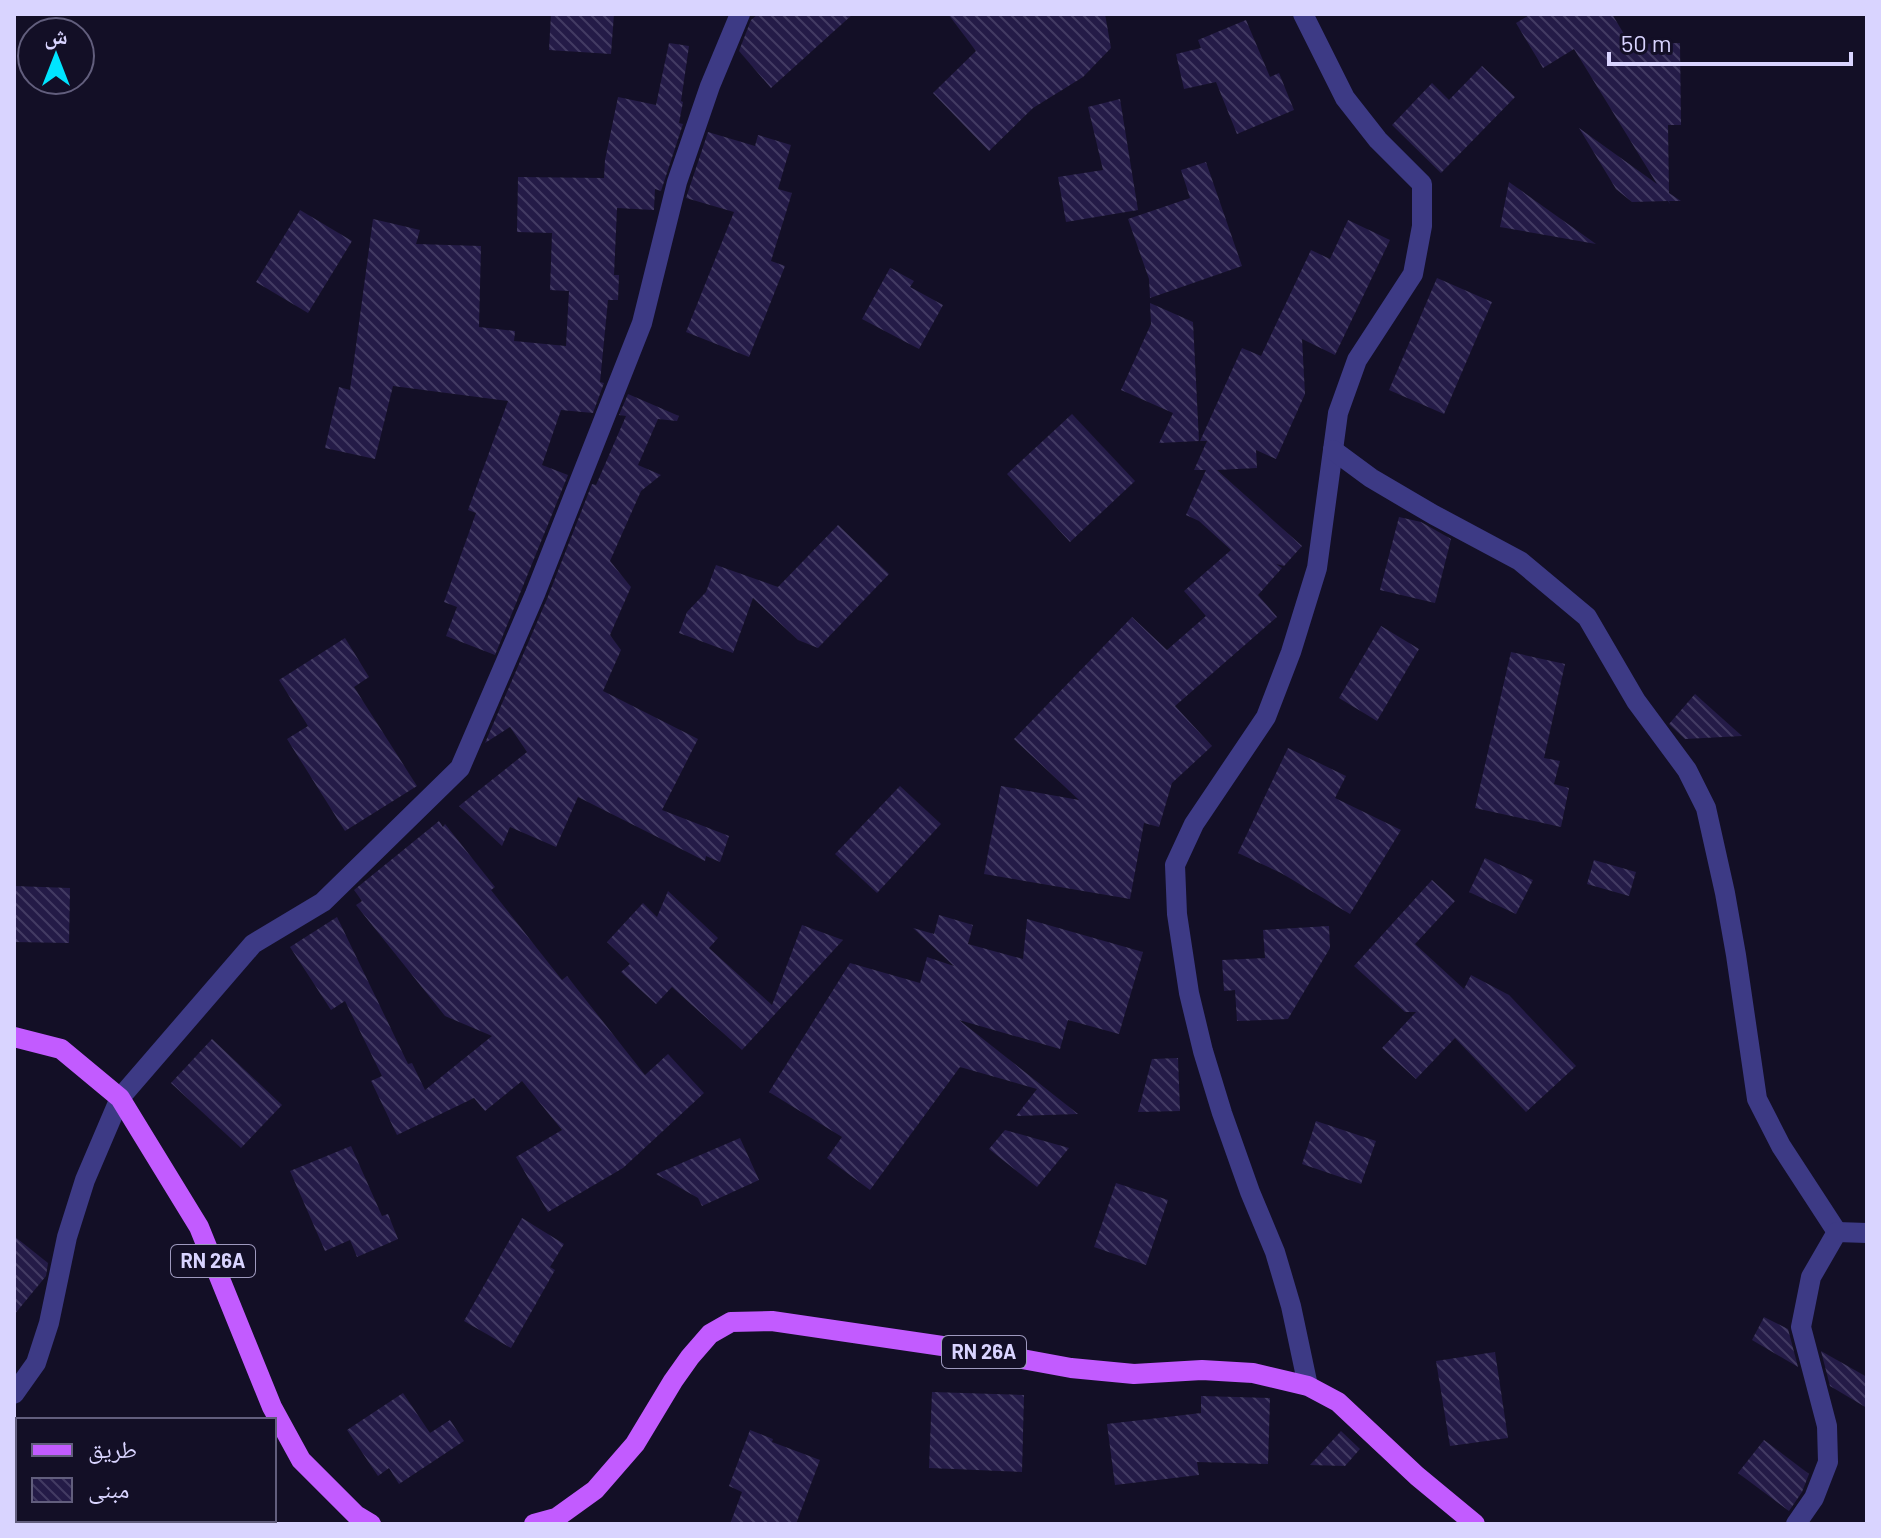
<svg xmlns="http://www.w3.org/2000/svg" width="1881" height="1538" font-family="Barlow,'Noto Naskh Arabic',sans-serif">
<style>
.building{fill:url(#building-back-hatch)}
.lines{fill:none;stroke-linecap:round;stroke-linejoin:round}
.minor{stroke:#3d3a85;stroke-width:20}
.major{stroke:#c25bff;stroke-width:20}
.labels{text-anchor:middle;stroke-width:8;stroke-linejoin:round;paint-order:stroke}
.shield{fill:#130f26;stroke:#9e99be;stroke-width:2}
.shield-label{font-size:20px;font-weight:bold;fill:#d9d4ff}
</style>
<defs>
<pattern id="building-back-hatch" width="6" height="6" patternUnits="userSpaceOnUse" patternTransform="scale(2)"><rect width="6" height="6" fill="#241b47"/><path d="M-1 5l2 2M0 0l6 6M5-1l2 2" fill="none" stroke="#433b63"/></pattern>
</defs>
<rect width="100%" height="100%" fill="#130f26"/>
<g class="building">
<path d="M 551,14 L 614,14 L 611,54 L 549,50 Z"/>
<path d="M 758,14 L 853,14 L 771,88 L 739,51 L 751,20 Z"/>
<path d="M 948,14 L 1105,14 L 1111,48 L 1083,77 L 1033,108 L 989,151 L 933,93 L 976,51 Z"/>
<path d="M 1531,14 L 1612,14 L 1630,44 L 1680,43 L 1681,125 L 1668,125 L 1669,193 L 1681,201 L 1669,201 L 1670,204 L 1668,201 L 1632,202 L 1616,189 L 1579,128 L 1657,184 L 1574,49 L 1543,68 L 1516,23 Z"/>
<path d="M 1246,20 L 1270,77 L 1279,73 L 1294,110 L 1237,134 L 1216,82 L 1184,89 L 1176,54 L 1201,48 L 1198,40 Z"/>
<path d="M 669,43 L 689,46 L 681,101 L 683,102 L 679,123 L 683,124 L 661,191 L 655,189 L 654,210 L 617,208 L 614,275 L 619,275 L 618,300 L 608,300 L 600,382 L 604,383 L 593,413 L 561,410 L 542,465 L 568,475 L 495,655 L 446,636 L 457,607 L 444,602 L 476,513 L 468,510 L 508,401 L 393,386 L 375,459 L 325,448 L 339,387 L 350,390 L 373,219 L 420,230 L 416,244 L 481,246 L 479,327 L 515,331 L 514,341 L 566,346 L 569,291 L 550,290 L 552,233 L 517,232 L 518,177 L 604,178 L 605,160 L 618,97 L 656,105 Z"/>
<path d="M 1482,66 L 1515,97 L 1441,173 L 1392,125 L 1432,83 L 1449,100 Z"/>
<path d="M 1120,99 L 1138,210 L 1066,222 L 1058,177 L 1103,170 L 1088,107 Z"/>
<path d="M 708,132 L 755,146 L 758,135 L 791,145 L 778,189 L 792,193 L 771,261 L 785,266 L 749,357 L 686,332 L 734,212 L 686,198 Z"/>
<path d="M 1206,162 L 1242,266 L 1150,298 L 1149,279 L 1128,219 L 1190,198 L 1181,170 Z"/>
<path d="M 1509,182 L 1596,244 L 1500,227 Z"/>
<path d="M 300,210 L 352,241 L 308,313 L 256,282 Z"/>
<path d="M 1348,220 L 1390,240 L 1335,355 L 1302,339 L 1305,394 L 1276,459 L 1256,450 L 1257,468 L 1217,470 L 1302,546 L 1284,566 L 1276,564 L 1282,568 L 1258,595 L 1277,617 L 1175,706 L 1212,746 L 1172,783 L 1159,827 L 1144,823 L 1130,899 L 984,874 L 1001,786 L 1079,800 L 1014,739 L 1132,617 L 1167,650 L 1206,616 L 1184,591 L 1231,550 L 1199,521 L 1186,515 L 1206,470 L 1194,470 L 1207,441 L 1200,441 L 1242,348 L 1261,356 L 1311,250 L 1330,259 Z"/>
<path d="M 890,268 L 914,281 L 910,287 L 943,305 L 919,349 L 862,319 Z"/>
<path d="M 1437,278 L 1492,302 L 1444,414 L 1389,390 Z"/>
<path d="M 1150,303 L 1193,322 L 1199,441 L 1159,443 L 1173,413 L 1121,390 L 1151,324 Z"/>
<path d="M 628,394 L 679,416 L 677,421 L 658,419 L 638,465 L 661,475 L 641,491 L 610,561 L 631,587 L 610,635 L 621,650 L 603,691 L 698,739 L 662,810 L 729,836 L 720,862 L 706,856 L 705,861 L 578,797 L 556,847 L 510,827 L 502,846 L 459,806 L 527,752 L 510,727 L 485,743 L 547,599 L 592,484 L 596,485 L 626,416 L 619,415 Z"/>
<path d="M 1072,414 L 1135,481 L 1070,542 L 1007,474 Z"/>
<path d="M 1399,517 L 1421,522 L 1451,539 L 1435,603 L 1380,590 Z"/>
<path d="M 838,525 L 889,574 L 818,648 L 798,640 L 753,598 L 733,653 L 679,633 L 687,612 L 706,592 L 716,565 L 778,587 Z"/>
<path d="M 1381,626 L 1419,649 L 1377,721 L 1339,698 Z"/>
<path d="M 345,638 L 369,677 L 354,687 L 417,786 L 345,831 L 287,739 L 308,726 L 279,680 Z"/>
<path d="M 1511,652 L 1565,664 L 1544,758 L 1560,761 L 1554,784 L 1569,788 L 1561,827 L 1475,808 Z"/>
<path d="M 1695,694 L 1742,736 L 1685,739 L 1671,726 L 1669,724 Z"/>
<path d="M 1288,748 L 1346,776 L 1335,798 L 1401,830 L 1350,914 L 1281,873 L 1238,853 Z"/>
<path d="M 900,786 L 941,824 L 877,893 L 835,854 Z"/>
<path d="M 439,821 L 443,827 L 445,824 L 495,887 L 491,890 L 562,980 L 567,976 L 645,1075 L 668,1054 L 704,1093 L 623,1168 L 548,1212 L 516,1157 L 562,1130 L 522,1081 L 485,1111 L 474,1098 L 397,1135 L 371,1081 L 382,1076 L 345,1001 L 331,1010 L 290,947 L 337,917 L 408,1064 L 412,1063 L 425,1090 L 492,1036 L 445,1016 L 356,905 L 362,901 L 354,890 Z"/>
<path d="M 1485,858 L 1533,880 L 1516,914 L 1469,892 Z"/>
<path d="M 1594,860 L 1636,872 L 1629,896 L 1587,884 Z"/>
<path d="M 1432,880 L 1455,901 L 1415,944 L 1464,989 L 1471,975 L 1509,995 L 1576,1066 L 1526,1112 L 1455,1038 L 1416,1079 L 1382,1048 L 1416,1012 L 1405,1012 L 1354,966 Z"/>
<path d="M 14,886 L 70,888 L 69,943 L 14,942 Z"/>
<path d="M 668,891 L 718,938 L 709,948 L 772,1005 L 802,925 L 843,940 L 742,1050 L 672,987 L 656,1004 L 621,972 L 630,964 L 607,942 L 643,903 L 657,917 Z"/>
<path d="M 939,915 L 973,925 L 968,944 L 1023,959 L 1027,919 L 1143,952 L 1119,1034 L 1068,1020 L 1060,1049 L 959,1020 L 1078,1114 L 1016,1116 L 1037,1089 L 960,1067 L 870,1190 L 827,1158 L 842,1137 L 769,1092 L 850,963 L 920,983 L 927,957 L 954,966 L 913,928 L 934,934 Z"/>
<path d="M 1329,926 L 1330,948 L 1288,1019 L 1237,1021 L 1235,990 L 1224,991 L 1222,960 L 1265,958 L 1263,930 Z"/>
<path d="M 212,1039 L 282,1105 L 241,1148 L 171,1083 Z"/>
<path d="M 1178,1058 L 1180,1111 L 1138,1112 L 1152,1059 Z"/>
<path d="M 1316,1121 L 1376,1141 L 1361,1184 L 1302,1164 Z"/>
<path d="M 1005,1130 L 1069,1148 L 1037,1187 L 989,1149 Z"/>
<path d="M 740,1138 L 759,1180 L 702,1206 L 698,1198 L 656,1174 Z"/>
<path d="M 351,1146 L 382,1216 L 388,1214 L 398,1239 L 357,1257 L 350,1240 L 325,1251 L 290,1171 Z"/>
<path d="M 1116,1183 L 1168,1200 L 1146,1265 L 1094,1247 Z"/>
<path d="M 522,1218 L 564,1244 L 550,1267 L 555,1270 L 511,1348 L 464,1321 Z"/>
<path d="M 14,1236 L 48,1263 L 46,1276 L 14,1315 Z"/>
<path d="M 1764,1317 L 1788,1329 L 1798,1367 L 1752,1340 Z"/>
<path d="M 1821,1351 L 1867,1377 L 1867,1408 L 1830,1386 Z"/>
<path d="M 1495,1352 L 1508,1438 L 1450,1446 L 1436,1361 Z"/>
<path d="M 932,1392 L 1024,1395 L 1022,1472 L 929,1468 Z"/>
<path d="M 403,1393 L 430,1433 L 450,1420 L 464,1441 L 399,1484 L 389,1468 L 378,1476 L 347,1430 Z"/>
<path d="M 1201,1396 L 1270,1398 L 1268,1464 L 1197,1462 L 1199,1475 L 1115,1485 L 1107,1424 L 1201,1413 Z"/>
<path d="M 750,1430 L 773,1439 L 772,1442 L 820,1460 L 796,1524 L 730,1524 L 742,1492 L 729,1486 Z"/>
<path d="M 1341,1431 L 1360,1449 L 1345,1466 L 1310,1465 Z"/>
<path d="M 1764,1440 L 1809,1474 L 1802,1492 L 1789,1511 L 1738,1473 Z"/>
</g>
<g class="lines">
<g class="minor">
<path d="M 1303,14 L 1345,98 L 1378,140 L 1422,184 L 1422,226 L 1413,274 L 1357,360 L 1338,413 L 1317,568 L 1291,652 L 1266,717 L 1194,824 L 1175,865 L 1177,914 L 1189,993 L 1203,1051 L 1222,1113 L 1250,1192 L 1275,1252 L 1291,1306 L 1308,1386"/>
<path d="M 1333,450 L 1371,478 L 1434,515 L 1520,561 L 1587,617 L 1636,701 L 1687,770 L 1706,808 L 1725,893 L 1736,955 L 1757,1099 L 1781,1146 L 1837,1232"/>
<path d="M 14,1394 L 36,1363 L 49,1323 L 67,1237 L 85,1180 L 120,1098 L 253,944 L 323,902 L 460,768 L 535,594 L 642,323 L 677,182 L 710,86 L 740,14"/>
<path d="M 1796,1524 L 1814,1498 L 1828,1462 L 1827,1426 L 1801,1327 L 1811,1277 L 1837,1232 L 1867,1233"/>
</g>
<g class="major">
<path d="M 14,1037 L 61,1049 L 120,1098 L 199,1227 L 272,1407 L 301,1460 L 356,1515 L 371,1524"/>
<path d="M 534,1524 L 556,1518 L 595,1490 L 635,1444 L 673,1381 L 690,1357 L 710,1334 L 731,1322 L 772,1321 L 990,1353 L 1071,1368 L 1134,1374 L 1202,1370 L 1253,1373 L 1308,1386 L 1338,1402 L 1417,1476 L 1475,1524"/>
</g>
</g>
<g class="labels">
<g class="shield">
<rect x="171" y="1245" width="84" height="32" rx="6"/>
<rect x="942" y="1336" width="84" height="32" rx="6"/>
</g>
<g class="shield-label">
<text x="213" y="1268">RN 26A</text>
<text x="984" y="1359">RN 26A</text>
</g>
</g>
<rect width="1881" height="1538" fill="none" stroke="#d9d4ff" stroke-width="32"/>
<rect x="16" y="1418" width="260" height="104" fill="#130f26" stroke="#625e7d" stroke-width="2"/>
<rect x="32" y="1444" width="40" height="12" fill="#c25bff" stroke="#625e7d" stroke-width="2"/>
<text x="88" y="1458" font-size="24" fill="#d9d4ff">طريق</text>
<rect x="32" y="1478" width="40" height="24" fill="url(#building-back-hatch)" stroke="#625e7d" stroke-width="2"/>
<text x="88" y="1498" font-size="24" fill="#d9d4ff">مبنى</text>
<g transform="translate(56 56)"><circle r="38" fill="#130f26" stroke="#625e7d" stroke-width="2"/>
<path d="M0-6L14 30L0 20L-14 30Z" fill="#00e5ff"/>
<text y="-12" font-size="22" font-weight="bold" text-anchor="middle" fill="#d9d4ff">ش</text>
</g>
<path d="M1609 52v12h242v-12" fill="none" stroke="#d9d4ff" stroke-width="4"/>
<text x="1621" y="52" font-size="24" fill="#d9d4ff" stroke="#130f26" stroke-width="6" paint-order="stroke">50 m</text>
</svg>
